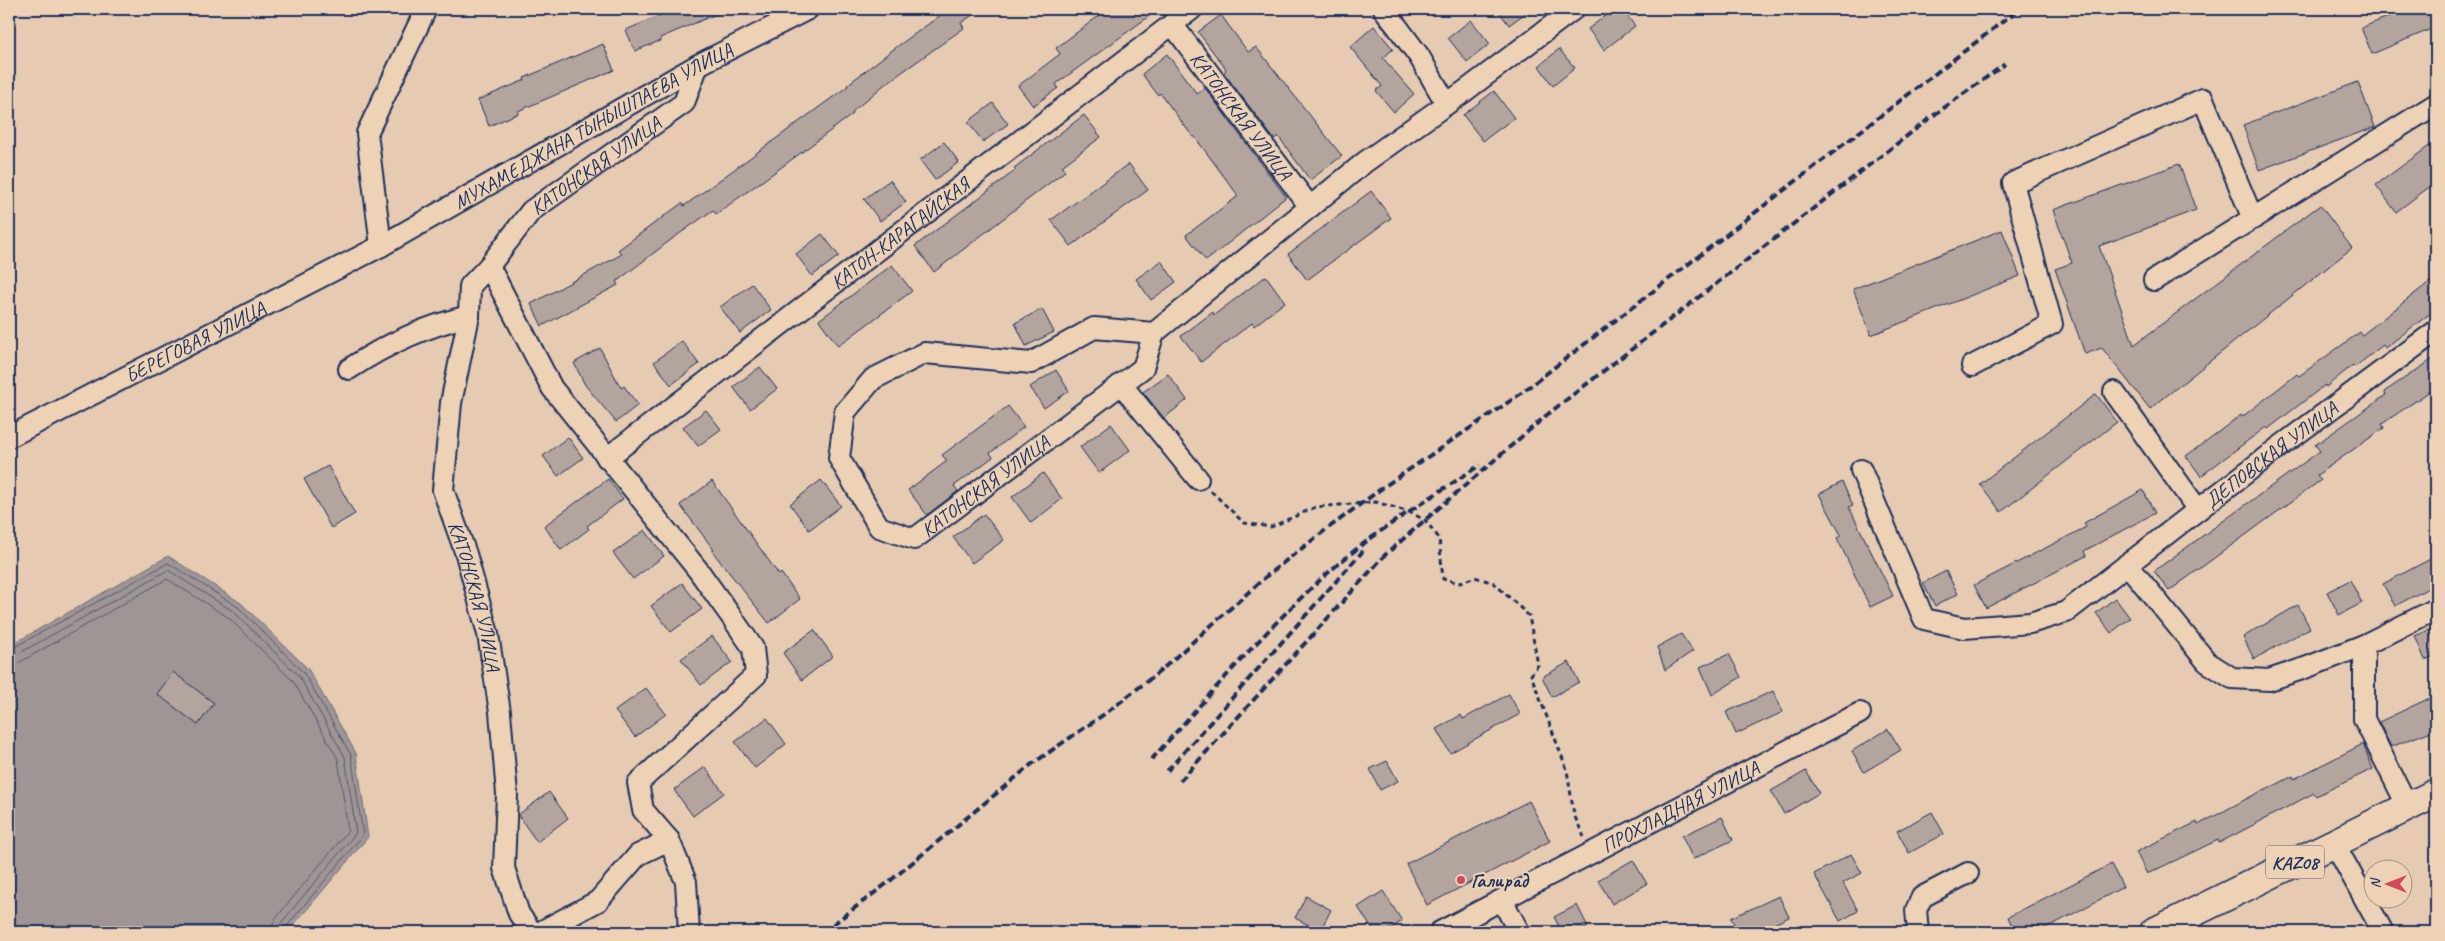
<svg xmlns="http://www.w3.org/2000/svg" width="2445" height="941" font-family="Caveat,sans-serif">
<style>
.water{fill:#a09595;stroke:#6b6c7f}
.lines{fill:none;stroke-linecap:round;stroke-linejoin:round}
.shore{stroke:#505874;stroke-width:1}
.building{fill:#b3a49d;stroke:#1b2f5e}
.minor-casing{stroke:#1b2f5e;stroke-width:24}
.highway-casing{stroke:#1b2f5e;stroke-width:31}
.path{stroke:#1b2f5e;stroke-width:3;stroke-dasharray:5 4;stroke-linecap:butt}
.minor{stroke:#eed2b5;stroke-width:20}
.highway{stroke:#eed2b5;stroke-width:28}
.rail{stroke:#1b2f5e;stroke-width:4;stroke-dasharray:8 4;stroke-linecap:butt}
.poi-dot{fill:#d1495b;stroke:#eed2b5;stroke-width:2}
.labels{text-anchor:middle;stroke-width:4;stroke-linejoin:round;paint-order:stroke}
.shield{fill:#eed2b5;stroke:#5a6078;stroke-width:1}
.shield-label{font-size:19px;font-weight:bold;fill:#1b2f5e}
.street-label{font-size:20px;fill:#1b2f5e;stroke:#eed2b5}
.poi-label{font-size:20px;font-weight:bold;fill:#1b2f5e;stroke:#eed2b5;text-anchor:start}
</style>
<rect width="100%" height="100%" fill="#e6cbb2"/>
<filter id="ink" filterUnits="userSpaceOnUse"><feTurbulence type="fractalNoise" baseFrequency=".02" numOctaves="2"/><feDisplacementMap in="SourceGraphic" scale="10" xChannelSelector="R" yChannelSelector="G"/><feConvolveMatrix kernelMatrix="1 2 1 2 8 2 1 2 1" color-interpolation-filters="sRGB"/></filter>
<g filter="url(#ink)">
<path class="water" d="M 168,556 L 241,603 L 308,669 L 356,753 L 368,837 L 288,932 L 9,932 L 9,646 Z"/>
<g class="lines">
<g class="shore">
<path d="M 9,650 L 168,563 L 238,607 L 304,673 L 351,755 L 363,835 L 286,927 L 284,932"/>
<path d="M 9,657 L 16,655 L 168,570 L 234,612 L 299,676 L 345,757 L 356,833 L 281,923 L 278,932"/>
<path d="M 9,664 L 20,662 L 167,579 L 229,618 L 293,681 L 338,759 L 348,831 L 275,919 L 270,932"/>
</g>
</g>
<g class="building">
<path d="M 675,9 L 728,9 L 660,38 L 662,40 L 635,51 L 626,30 Z"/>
<path d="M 949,9 L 981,9 L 961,23 L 964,28 L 884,85 L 852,112 L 853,114 L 779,169 L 716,214 L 713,210 L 672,239 L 616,282 L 618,285 L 542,326 L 531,304 L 622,254 L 618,250 L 682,203 L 684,206 L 848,86 L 847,85 L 887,54 Z"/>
<path d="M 1108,9 L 1159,9 L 1056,84 L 1058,88 L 1033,106 L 1018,86 L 1060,54 L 1056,48 Z"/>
<path d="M 1497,9 L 1531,9 L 1509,25 Z"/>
<path d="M 1614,9 L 1622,9 L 1635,26 L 1604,50 L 1588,29 Z"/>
<path d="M 2407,9 L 2436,9 L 2436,27 L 2372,54 L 2361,28 Z"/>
<path d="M 1221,15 L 1248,52 L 1256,47 L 1342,156 L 1310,180 L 1278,136 L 1274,139 L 1224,73 L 1226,69 L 1198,32 Z"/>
<path d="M 1471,20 L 1490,44 L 1467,62 L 1448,38 Z"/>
<path d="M 1374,26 L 1393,49 L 1383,58 L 1414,94 L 1394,112 L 1376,91 L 1382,86 L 1350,47 Z"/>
<path d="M 603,44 L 614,70 L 518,111 L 519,113 L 489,126 L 478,100 L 525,80 L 524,78 Z"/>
<path d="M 1559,49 L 1575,68 L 1553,86 L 1539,66 Z"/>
<path d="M 1167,54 L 1197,94 L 1205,88 L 1286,197 L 1206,261 L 1186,235 L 1237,197 L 1237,194 L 1194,136 L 1193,137 L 1160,93 L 1158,95 L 1142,74 Z"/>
<path d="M 2358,82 L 2375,127 L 2259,170 L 2243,125 Z"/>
<path d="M 1494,91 L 1514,118 L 1483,141 L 1463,115 Z"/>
<path d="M 993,103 L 1008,124 L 983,142 L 968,122 Z"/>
<path d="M 1084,115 L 1101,137 L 1062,166 L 1065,171 L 934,272 L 915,246 L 1016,170 L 1014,168 Z"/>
<path d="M 2436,141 L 2436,182 L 2396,212 L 2376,185 Z"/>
<path d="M 944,142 L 959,162 L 935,180 L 920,160 Z"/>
<path d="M 1129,164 L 1148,190 L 1071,246 L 1051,220 Z"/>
<path d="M 2179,164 L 2196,210 L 2099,246 L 2134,345 L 2320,205 L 2352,248 L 2150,409 L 2102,348 L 2085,354 L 2055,269 L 2072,263 L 2053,210 Z"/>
<path d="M 890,180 L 906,202 L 880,221 L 864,199 Z"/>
<path d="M 1371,191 L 1391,218 L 1307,280 L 1288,254 Z"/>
<path d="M 2002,230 L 2020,276 L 1871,335 L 1853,289 Z"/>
<path d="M 822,234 L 839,256 L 812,276 L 796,254 Z"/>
<path d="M 1161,261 L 1176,282 L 1151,300 L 1136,279 Z"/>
<path d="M 892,265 L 912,291 L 838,346 L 819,320 Z"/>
<path d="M 1266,276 L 1285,302 L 1254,326 L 1252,323 L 1201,362 L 1181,336 L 1213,312 L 1214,315 Z"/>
<path d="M 2436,277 L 2436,309 L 2385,348 L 2383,345 L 2355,367 L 2353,365 L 2326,387 L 2325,385 L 2268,429 L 2266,427 L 2201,476 L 2186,456 L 2241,415 L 2242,417 L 2297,374 L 2299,376 L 2360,332 L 2362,335 Z"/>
<path d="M 752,284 L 771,310 L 740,333 L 720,307 Z"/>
<path d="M 1042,309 L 1054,332 L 1026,346 L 1015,323 Z"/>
<path d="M 682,341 L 699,364 L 671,385 L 654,362 Z"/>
<path d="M 600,348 L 621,388 L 624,386 L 638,405 L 616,422 L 585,385 L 574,363 Z"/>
<path d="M 2436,357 L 2436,387 L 2382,424 L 2384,428 L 2317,475 L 2321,480 L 2169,591 L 2154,571 L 2320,451 L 2315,445 L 2386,395 L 2384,392 Z"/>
<path d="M 760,367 L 777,389 L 750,409 L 733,387 Z"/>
<path d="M 1056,370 L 1069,391 L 1044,408 L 1030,387 Z"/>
<path d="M 1168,374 L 1187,400 L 1164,418 L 1143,392 Z"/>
<path d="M 2096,394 L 2117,422 L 2001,512 L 1980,484 Z"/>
<path d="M 1008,406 L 1024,427 L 990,453 L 993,457 L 954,486 L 958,491 L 927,515 L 908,490 L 947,461 L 942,455 Z"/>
<path d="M 706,410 L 721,429 L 698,446 L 683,427 Z"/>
<path d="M 1111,424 L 1130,450 L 1099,473 L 1080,447 Z"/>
<path d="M 568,437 L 583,458 L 558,476 L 543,456 Z"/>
<path d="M 328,466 L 355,514 L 331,528 L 304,479 Z"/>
<path d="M 1043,473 L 1062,499 L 1031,523 L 1012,497 Z"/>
<path d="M 608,479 L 623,499 L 587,526 L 589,529 L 561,550 L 544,526 Z"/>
<path d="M 821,480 L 841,506 L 809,530 L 790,504 Z"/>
<path d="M 712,481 L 779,575 L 781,573 L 800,599 L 769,623 L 712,551 L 714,550 L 680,505 Z"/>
<path d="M 1842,482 L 1853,505 L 1849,507 L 1893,596 L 1870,607 L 1837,538 L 1841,535 L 1819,494 Z"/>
<path d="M 2143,490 L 2155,513 L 2084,551 L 2086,556 L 1986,608 L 1974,585 L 2086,527 L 2084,523 Z"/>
<path d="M 984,514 L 1004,540 L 972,563 L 953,537 Z"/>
<path d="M 645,530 L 664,556 L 633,579 L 613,553 Z"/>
<path d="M 2436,556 L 2436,584 L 2395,606 L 2383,584 Z"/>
<path d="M 1946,571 L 1958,594 L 1935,606 L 1923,583 Z"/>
<path d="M 2350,580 L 2362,603 L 2339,615 L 2327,592 Z"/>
<path d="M 682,583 L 702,609 L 671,632 L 651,606 Z"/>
<path d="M 2115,598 L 2130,618 L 2111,633 L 2096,613 Z"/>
<path d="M 2298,605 L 2310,628 L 2254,659 L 2243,637 Z"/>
<path d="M 2436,627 L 2436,655 L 2425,660 L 2415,636 Z"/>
<path d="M 814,630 L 833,656 L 802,680 L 783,653 Z"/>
<path d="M 1681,634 L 1693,651 L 1665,670 L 1657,647 Z"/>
<path d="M 712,636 L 732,662 L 701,685 L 681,659 Z"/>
<path d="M 1729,654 L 1741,677 L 1712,695 L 1700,667 Z"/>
<path d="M 1569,662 L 1579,682 L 1552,697 L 1542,677 Z"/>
<path d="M 173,672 L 214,703 L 198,725 L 157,694 Z"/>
<path d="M 646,688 L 666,714 L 635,737 L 615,711 Z"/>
<path d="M 1773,691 L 1783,712 L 1736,734 L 1726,712 Z"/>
<path d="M 1509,694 L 1520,714 L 1450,753 L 1436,729 L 1461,715 L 1463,719 Z"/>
<path d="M 2436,695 L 2436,729 L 2391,747 L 2379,722 Z"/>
<path d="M 767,718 L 786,744 L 755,768 L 735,742 Z"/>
<path d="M 1888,729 L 1901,750 L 1864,772 L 1852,751 Z"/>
<path d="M 2363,744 L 2373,769 L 2316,796 L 2314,793 L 2219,843 L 2218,840 L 2147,874 L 2136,852 L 2197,822 L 2198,825 L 2263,790 L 2264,791 L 2293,776 L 2294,779 Z"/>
<path d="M 1387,761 L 1398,781 L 1380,790 L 1370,769 Z"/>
<path d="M 705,767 L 724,793 L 693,816 L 674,790 Z"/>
<path d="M 1806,771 L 1819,793 L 1784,814 L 1771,791 Z"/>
<path d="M 549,792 L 568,818 L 537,842 L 518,815 Z"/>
<path d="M 1529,801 L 1550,841 L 1427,905 L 1406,864 Z"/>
<path d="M 1932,812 L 1944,834 L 1909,853 L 1897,831 Z"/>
<path d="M 1722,817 L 1733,840 L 1693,859 L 1682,836 Z"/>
<path d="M 1851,854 L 1862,873 L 1843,883 L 1858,911 L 1840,921 L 1814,874 Z"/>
<path d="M 1633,860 L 1647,884 L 1612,904 L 1598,880 Z"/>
<path d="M 2111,864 L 2123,887 L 2056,923 L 2035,932 L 2015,932 L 2008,917 Z"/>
<path d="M 1383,891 L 1402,921 L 1385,932 L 1374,932 L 1358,907 Z"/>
<path d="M 1306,896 L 1331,910 L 1320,931 L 1295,918 Z"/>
<path d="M 1779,896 L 1789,917 L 1757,932 L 1738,932 L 1731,918 Z"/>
<path d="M 1577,905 L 1588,927 L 1579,932 L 1562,932 L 1554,917 Z"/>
</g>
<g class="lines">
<g class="minor-casing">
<g id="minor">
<path d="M 1384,9 L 1419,56 L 1446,103"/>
<path id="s1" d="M 1172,24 L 1310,207 L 1365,162 L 1465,91 L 1574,9"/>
<path d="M 381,246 L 367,133 L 426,9"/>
<path id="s2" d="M 489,266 L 470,286 L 469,316 L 451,403 L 443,490 L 466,554 L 488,634 L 500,712 L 507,794 L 504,868 L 519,914 L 532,932"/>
<path d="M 2154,280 L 2436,104"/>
<path id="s3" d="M 1154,333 L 1094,328 L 1031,363 L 925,353 L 873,379 L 845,412 L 839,458 L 879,527 L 914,539 L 1143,368 L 1154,333 L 1310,207"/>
<path d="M 1972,366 L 2052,324 L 2013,183 L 2203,99 L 2253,219"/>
<path d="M 349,369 C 385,345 426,326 469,316"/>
<path d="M 1121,384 L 1198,479"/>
<path d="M 2114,392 L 2198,510"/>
<path id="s4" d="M 9,437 L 381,246 L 698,65 L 808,9"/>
<path id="s5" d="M 607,458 L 1192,9"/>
<path id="s6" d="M 1861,470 L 1924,619 L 1964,628 L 2030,623 L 2066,612 L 2278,448 L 2436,331"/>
<path d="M 2127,564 L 2207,662 L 2232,678 L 2269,680 L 2305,668 L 2364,645 L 2436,609"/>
<path d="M 2364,645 L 2364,719 L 2408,807"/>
<path d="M 2334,843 L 2383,932"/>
<path d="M 1502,900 L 1519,932"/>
<path d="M 540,932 L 598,901 L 638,855 L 669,840"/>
<path id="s7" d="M 689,932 L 686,882 L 669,840 L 643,810 L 638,783 L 756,675 L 753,648 L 733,619 L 698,570 L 552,388 L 489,266 L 531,211 L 684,103 L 698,65"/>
<path id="s8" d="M 1440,932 L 1860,713"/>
<path d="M 1918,932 L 1916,910 L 1922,897 L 1968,873"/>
</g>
</g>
<g class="highway-casing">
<path id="highway" d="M 2154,932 L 2436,793"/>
</g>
<path class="path" d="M 1211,491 L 1244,523 L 1271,527 L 1316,507 L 1376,502 L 1409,512 L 1425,520 L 1439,538 L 1443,579 L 1460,583 L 1475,577 L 1494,583 L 1529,616 L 1538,665 L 1531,675 L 1567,770 L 1574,815 L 1584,837"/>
<use href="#minor" class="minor"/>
<use href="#highway" class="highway"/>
<g class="rail">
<path d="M 1151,760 C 1209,696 1264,630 1329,572 C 1375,531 1429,499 1480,465"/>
<path d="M 1167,771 L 1363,551"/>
<path d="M 1180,781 L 1385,555 L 1425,520 L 1548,414 L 1934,115 L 2005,64"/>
<path d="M 823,932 L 890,881 L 1032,764 L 1106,713 L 1159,672 L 1270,573 L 1323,532 L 1385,486 L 1516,397 L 2019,9"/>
</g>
</g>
</g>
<circle class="poi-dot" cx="1461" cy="880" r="5"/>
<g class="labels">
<rect class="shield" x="2266" y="845.5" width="58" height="33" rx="4"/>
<g class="shield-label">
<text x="2295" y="869">KAZ08</text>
</g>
<g class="street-label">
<text dy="7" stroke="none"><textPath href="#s1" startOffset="115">КАТОНСКАЯ УЛИЦА</textPath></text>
<text dy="7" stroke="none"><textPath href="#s4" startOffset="662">МУХАМЕДЖАНА ТЫНЫШПАЕВА УЛИЦА</textPath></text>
<text dy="7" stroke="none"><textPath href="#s7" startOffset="964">КАТОНСКАЯ УЛИЦА</textPath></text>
<text dy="7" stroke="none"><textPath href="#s5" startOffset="369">КАТОН-КАРАГАЙСКАЯ</textPath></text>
<text dy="7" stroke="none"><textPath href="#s4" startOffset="209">БЕРЕГОВАЯ УЛИЦА</textPath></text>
<text dy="7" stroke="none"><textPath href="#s6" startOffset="565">ДЕПОВСКАЯ УЛИЦА</textPath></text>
<text dy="7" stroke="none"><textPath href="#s3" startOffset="592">КАТОНСКАЯ УЛИЦА</textPath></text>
<text dy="7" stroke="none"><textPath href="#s2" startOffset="345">КАТОНСКАЯ УЛИЦА</textPath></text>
<text dy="7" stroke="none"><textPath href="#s8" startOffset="271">ПРОХЛАДНАЯ УЛИЦА</textPath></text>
</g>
<g class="poi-label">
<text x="1471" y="887">Галирад</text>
</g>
</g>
<rect width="2445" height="941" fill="none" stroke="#eed2b5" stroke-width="30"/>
<rect x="15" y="15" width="2415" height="911" fill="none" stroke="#1b2f5e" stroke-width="2" filter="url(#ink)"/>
<g transform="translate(2388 884) rotate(270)"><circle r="24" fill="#eed2b5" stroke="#9a9192"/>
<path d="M0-4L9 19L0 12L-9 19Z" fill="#d1495b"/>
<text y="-8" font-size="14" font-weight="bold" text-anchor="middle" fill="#1b2f5e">N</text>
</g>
</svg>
